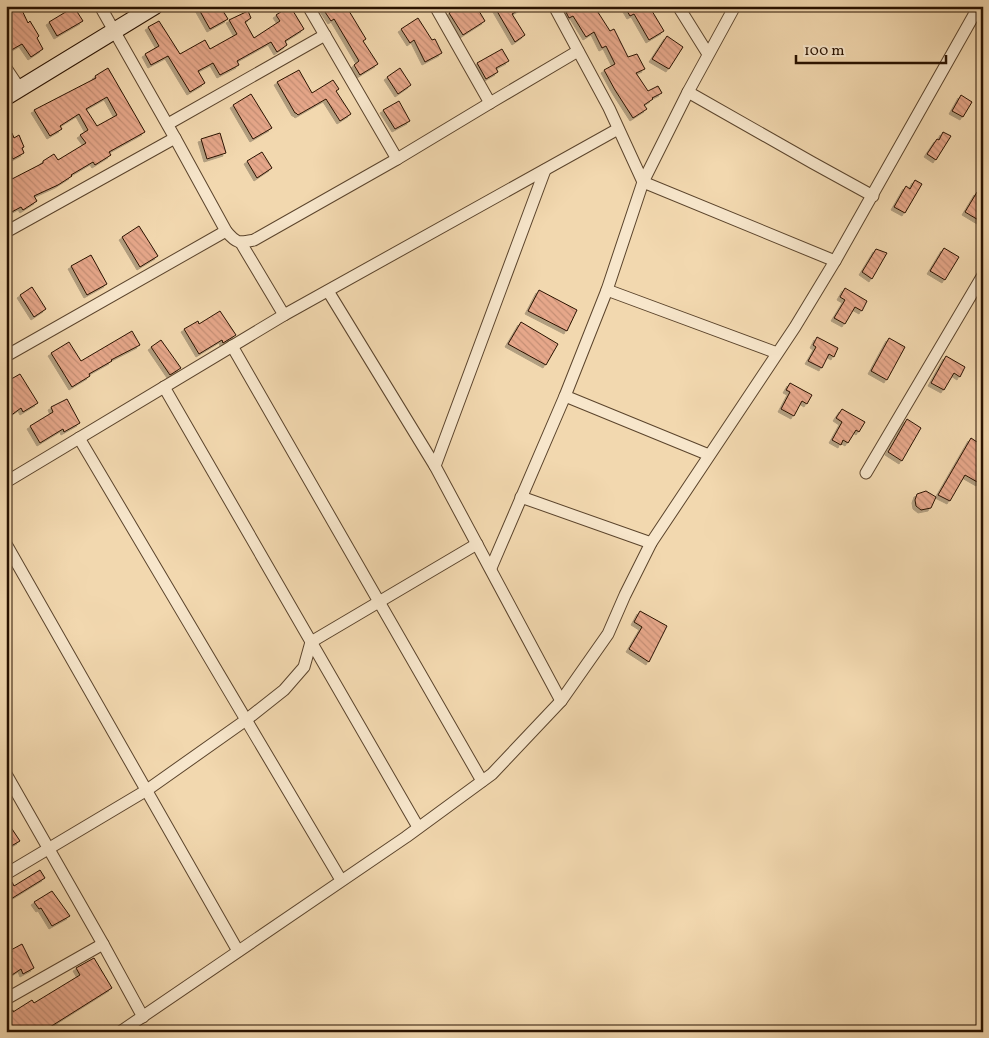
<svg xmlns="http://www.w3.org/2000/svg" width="989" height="1038" font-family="Vollkorn,serif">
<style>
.building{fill:url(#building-back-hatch);stroke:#291200;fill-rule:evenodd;filter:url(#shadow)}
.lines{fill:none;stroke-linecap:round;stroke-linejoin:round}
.street-casing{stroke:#5b442c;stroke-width:13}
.secondary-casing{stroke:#291200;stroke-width:18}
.street{stroke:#f7e6cb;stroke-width:11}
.secondary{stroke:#f7e6cb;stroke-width:16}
</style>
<defs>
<pattern id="building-back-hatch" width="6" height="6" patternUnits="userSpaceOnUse" patternTransform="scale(1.25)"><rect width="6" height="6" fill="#e6a78a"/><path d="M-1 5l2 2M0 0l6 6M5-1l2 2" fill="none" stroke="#c58f75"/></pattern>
<filter id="shadow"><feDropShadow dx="-3" dy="3" stdDeviation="0" flood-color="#0004"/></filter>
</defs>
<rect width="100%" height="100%" fill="#f2d8af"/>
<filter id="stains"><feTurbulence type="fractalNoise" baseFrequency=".004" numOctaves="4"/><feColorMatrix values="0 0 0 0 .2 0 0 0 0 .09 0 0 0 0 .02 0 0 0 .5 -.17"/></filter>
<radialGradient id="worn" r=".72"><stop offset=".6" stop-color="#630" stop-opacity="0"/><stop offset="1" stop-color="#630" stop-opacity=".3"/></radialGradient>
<g class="building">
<path d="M 14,6 L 20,6 L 28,23 L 30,21 L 39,36 L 37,38 L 43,49 L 31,57 L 22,44 L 6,53 L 6,10 Z"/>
<path d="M 197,6 L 220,6 L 228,19 L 210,29 Z"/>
<path d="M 290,6 L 304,29 L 285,41 L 287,45 L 277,52 L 271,42 L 237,61 L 239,65 L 220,75 L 213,63 L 198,71 L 205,83 L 190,92 L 168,56 L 151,65 L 145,54 L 159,46 L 148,27 L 159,21 L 180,54 L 205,40 L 210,49 L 237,34 L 229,20 L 248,11 L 251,18 L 245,22 L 254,38 L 280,21 L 276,15 Z"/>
<path d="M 321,6 L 346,6 L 366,39 L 363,41 L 378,64 L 360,75 L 354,65 L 359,61 L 334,19 L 331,21 Z"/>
<path d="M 459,6 L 476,6 L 485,21 L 463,35 L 449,13 Z"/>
<path d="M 494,6 L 526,6 L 512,14 L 525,35 L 515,42 Z"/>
<path d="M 563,6 L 594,6 L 610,31 L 614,29 L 628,57 L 637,54 L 645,69 L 636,73 L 648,91 L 658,86 L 662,93 L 652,98 L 653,99 L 644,105 L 647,109 L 633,118 L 615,90 L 604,70 L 615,64 L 606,46 L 602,48 L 594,32 L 586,37 L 573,16 L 569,18 Z"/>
<path d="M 624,6 L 649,6 L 664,31 L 649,40 L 634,14 L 630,16 Z"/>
<path d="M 74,7 L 83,21 L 57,36 L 49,22 Z"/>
<path d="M 418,18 L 432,40 L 435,39 L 442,53 L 425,62 L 414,40 L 410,43 L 401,29 Z"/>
<path d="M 667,36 L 683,47 L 669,69 L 652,59 Z"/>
<path d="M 502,49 L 509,61 L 496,68 L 498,72 L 486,79 L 477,63 Z"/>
<path d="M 108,68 L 145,132 L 109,152 L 111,155 L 95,165 L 93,162 L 71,175 L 72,176 L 58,185 L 34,196 L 37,201 L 23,210 L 21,207 L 6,215 L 6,169 L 12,179 L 43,163 L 43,161 L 54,154 L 58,160 L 86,143 L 80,135 L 88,130 L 79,114 L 60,126 L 62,129 L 50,136 L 34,110 L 96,78 L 95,76 ZM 107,97 L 117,115 L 97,126 L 86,109 Z"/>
<path d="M 400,68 L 411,85 L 398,94 L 387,77 Z"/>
<path d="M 299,70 L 312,93 L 333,80 L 339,89 L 336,91 L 351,114 L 340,121 L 326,99 L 298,115 L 296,113 L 295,113 L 277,82 Z"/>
<path d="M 251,94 L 272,128 L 253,139 L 233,105 Z"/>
<path d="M 961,95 L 972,102 L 963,117 L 952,111 Z"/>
<path d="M 399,101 L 410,121 L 395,129 L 383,110 Z"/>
<path d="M 943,132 L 951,136 L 936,160 L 927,154 L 937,139 L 939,140 Z"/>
<path d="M 12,133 L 14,138 L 19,135 L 24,147 L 22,148 L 24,153 L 13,159 L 6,145 L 6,136 Z"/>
<path d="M 220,133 L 226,153 L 207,159 L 201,139 Z"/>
<path d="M 262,152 L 272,168 L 257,178 L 247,161 Z"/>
<path d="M 915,180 L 922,184 L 905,213 L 894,207 L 906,186 L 910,189 Z"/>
<path d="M 977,192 L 983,195 L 983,216 L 980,221 L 965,212 Z"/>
<path d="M 139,226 L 158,256 L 140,267 L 122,237 Z"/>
<path d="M 944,248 L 959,257 L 945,280 L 930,271 Z"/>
<path d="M 876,249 L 887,253 L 872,279 L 862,272 Z"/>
<path d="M 91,255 L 107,284 L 87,295 L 71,266 Z"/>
<path d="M 32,287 L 46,309 L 34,317 L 20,295 Z"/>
<path d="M 845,288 L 867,301 L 862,311 L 855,307 L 845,324 L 834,318 L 845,300 L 840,297 Z"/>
<path d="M 539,290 L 577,310 L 567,331 L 528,311 Z"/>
<path d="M 220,311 L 236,335 L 223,343 L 222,340 L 199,354 L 184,329 L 198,321 L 199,324 Z"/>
<path d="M 521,322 L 558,344 L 546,365 L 508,344 Z"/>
<path d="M 132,331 L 140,345 L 111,360 L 112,361 L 89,374 L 90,376 L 72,387 L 51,353 L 69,342 L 81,361 Z"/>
<path d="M 817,337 L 838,348 L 834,357 L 829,354 L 822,368 L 808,361 L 816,347 L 813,345 Z"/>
<path d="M 889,338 L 905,347 L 887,380 L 871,371 Z"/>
<path d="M 161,340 L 181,368 L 170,375 L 151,347 Z"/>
<path d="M 946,356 L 965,367 L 960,377 L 954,373 L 944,390 L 931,383 Z"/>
<path d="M 20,374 L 38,403 L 23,412 L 21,408 L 6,419 L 6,382 Z"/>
<path d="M 790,383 L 812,395 L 807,404 L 802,401 L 794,416 L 781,409 L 790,392 L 786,390 Z"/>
<path d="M 67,399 L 80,423 L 64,432 L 63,429 L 40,443 L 30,426 L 53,412 L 51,407 Z"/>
<path d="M 842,409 L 865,422 L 859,432 L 856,430 L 848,443 L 843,440 L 841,445 L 832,440 L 842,422 L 836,418 Z"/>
<path d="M 907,419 L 921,428 L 902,461 L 888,452 Z"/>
<path d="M 971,438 L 983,446 L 983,477 L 979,483 L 965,475 L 950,501 L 938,495 Z"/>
<path d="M 926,491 L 936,497 L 931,508 L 921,510 L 916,506 L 915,500 L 917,494 Z"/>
<path d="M 640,611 L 667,626 L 649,662 L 629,649 L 642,627 L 634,622 Z"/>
<path d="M 6,820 L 20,841 L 6,849 Z"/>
<path d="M 40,870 L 45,878 L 6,902 L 6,886 L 12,882 L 14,886 Z"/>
<path d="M 52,891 L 70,916 L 52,926 L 41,908 L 39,909 L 34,902 Z"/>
<path d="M 22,944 L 34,968 L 23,974 L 21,969 L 6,979 L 6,956 L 12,952 L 11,950 Z"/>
<path d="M 94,958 L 112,988 L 42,1032 L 6,1032 L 6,1014 L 13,1010 L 13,1012 L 32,1000 L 34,1003 L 80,975 L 76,968 Z"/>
</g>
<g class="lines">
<g class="street-casing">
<g id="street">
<path d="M 308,6 L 397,159"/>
<path d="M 435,6 L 490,103 L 578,51"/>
<path d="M 554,6 L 609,108 L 643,182 L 835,261"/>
<path d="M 678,6 L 708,54"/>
<path d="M 6,68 L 20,89"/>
<path d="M 688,92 L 813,163 L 873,196"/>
<path d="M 168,124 L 325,35"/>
<path d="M 175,138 L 226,231 C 237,244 239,243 254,240 L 397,159 L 490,103"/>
<path d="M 6,232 L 175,138 L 100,6"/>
<path d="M 241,243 L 284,315"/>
<path d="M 607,290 L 777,353"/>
<path d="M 328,291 L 435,466 L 561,701"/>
<path d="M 232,346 L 482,781"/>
<path d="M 6,356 L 226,231"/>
<path d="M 164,387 L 418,827"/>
<path d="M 565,396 L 709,455"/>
<path d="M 79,438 L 341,880"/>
<path d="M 435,466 L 545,170"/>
<path d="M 866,473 L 983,275"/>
<path d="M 6,482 L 284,315 L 618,129"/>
<path d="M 521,497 L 651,543"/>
<path d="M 6,544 L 238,951"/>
<path d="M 491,568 L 565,396 L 607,290 L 643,182 L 688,92 L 735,6"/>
<path d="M 6,774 L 103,944 L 143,1017"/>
<path d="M 6,874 L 147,790 L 246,720 L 284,690 L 304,667 L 311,642 L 477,544"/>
<path d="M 6,999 L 103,944"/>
<path d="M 120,1032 L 406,837 L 492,774 L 561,701 L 608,634 L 625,595 L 651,543 L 795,327 L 835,261 L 979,6"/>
</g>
</g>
<g class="secondary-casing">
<path id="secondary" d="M 6,97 L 155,6"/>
</g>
<use href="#street" class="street"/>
<use href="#secondary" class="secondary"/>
</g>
<rect width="989" height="1038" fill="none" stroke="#f2d8af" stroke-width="25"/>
<rect x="8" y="8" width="974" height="1023" fill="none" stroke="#291200" stroke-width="2.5"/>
<rect x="12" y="12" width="964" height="1013" fill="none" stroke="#291200"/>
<path d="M796 55v8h150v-8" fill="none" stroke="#291200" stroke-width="2.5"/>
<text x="804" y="55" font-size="15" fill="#291200" stroke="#f7e6cb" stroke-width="4" paint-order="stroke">100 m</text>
<rect width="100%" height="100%" filter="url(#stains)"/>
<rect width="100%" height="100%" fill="url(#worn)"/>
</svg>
